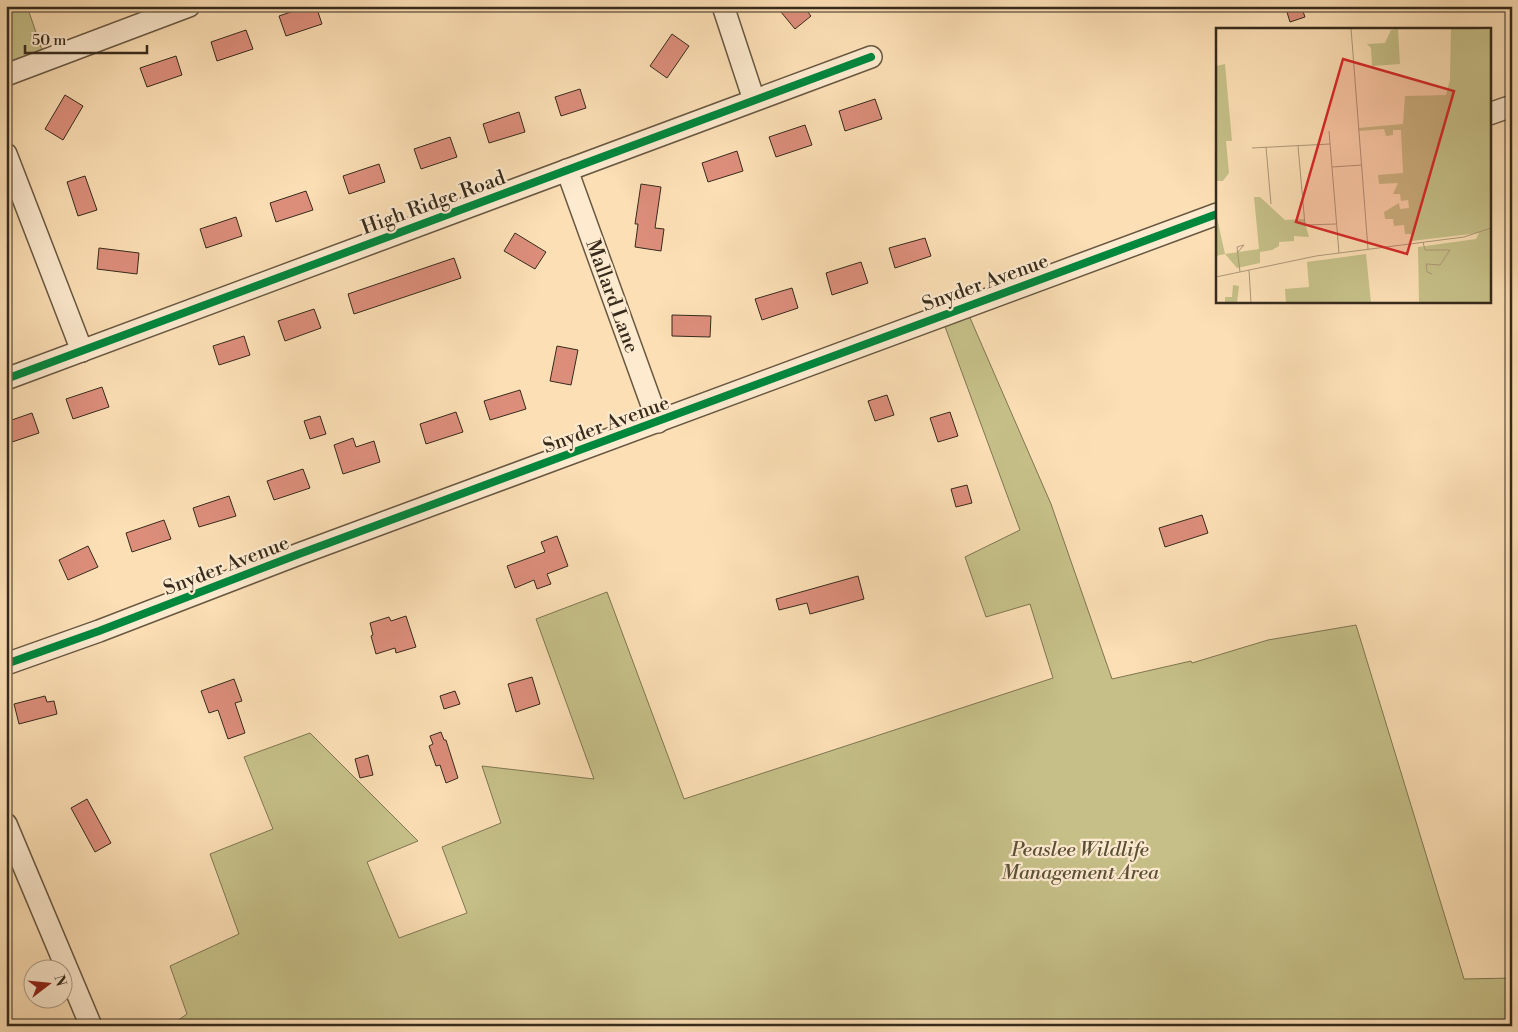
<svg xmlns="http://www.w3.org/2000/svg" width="1518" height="1032" font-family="'Libre Bodoni',serif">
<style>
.green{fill:#c6c088;stroke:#7e7652}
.building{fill:#dc8e7b;stroke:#362b1c}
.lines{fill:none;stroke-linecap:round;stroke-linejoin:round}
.minor-casing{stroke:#685842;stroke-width:24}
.minor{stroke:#fdeacf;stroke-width:21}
.cycleway-casing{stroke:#fdeacf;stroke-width:11}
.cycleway{stroke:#00873e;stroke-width:8}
.labels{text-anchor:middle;stroke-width:4.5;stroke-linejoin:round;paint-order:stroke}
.street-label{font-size:20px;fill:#362b1c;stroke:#fdeacf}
.park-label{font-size:20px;font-style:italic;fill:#5a5037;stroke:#fdeacf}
.inset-road{fill:none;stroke:#ad9778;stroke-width:1}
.view{fill:#d62828;fill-opacity:0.15;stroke:#d62828;stroke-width:2.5}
.inset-edge{fill:none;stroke:#362b1c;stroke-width:2.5}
</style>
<rect width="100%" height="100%" fill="#fcdfb5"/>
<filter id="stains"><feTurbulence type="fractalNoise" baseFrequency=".004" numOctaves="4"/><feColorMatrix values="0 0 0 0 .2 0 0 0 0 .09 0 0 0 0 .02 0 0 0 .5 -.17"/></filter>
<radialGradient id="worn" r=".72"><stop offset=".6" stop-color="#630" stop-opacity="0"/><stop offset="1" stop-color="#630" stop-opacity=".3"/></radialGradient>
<g class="green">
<path d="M 6,6 L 27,6 L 45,59 L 6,83 Z"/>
<path d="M 964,304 L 1051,504 L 1112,679 L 1191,661 L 1192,663 L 1268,640 L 1356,625 L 1464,979 L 1512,978 L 1512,1026 L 170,1026 L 187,1014 L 170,966 L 239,934 L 210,854 L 273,829 L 244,757 L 310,733 L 418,841 L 367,862 L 399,938 L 467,913 L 442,847 L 501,823 L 482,766 L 594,779 L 536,619 L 607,592 L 684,799 L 1053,678 L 1030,604 L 986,617 L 965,557 L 1020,530 L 940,313 Z"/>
</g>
<g class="building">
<path d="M 308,6 L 316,6 L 322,24 L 286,36 L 279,16 Z"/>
<path d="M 776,6 L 803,6 L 811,16 L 795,29 Z"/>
<path d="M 1296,6 L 1301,6 L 1305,17 L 1290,22 L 1286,9 Z"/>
<path d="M 246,30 L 253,49 L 217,61 L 211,42 Z"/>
<path d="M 672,34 L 689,46 L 667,78 L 650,66 Z"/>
<path d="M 176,56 L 182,75 L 147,87 L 140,68 Z"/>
<path d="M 580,89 L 586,108 L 561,116 L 555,97 Z"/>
<path d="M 65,95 L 83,106 L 63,140 L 45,129 Z"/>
<path d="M 875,99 L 882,119 L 845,131 L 839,111 Z"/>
<path d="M 519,112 L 525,132 L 489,143 L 483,124 Z"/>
<path d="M 805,125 L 812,145 L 776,157 L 769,137 Z"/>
<path d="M 450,137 L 457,157 L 421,169 L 414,149 Z"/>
<path d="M 737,151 L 743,171 L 708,182 L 702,163 Z"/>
<path d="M 379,164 L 385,182 L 349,194 L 343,176 Z"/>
<path d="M 85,176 L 97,210 L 78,216 L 67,182 Z"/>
<path d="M 641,184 L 661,187 L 655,228 L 664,229 L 661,251 L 635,247 L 638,224 L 635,224 Z"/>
<path d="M 306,191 L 313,210 L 276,222 L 270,203 Z"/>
<path d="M 236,217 L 242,236 L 206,248 L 200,229 Z"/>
<path d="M 515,233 L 546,252 L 535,269 L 504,251 Z"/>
<path d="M 925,238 L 931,256 L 895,268 L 889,248 Z"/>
<path d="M 99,248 L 139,253 L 137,274 L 97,269 Z"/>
<path d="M 454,258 L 461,278 L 354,314 L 348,294 Z"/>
<path d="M 861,262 L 868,283 L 832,295 L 826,273 Z"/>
<path d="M 792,288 L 798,308 L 762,320 L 755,299 Z"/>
<path d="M 314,309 L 321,328 L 285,341 L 278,321 Z"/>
<path d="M 672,315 L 711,316 L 710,337 L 672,336 Z"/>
<path d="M 244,336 L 250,355 L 219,365 L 213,346 Z"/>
<path d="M 557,346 L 578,350 L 571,385 L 550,381 Z"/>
<path d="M 102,387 L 109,407 L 73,419 L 66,399 Z"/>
<path d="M 520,390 L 526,409 L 490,420 L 484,401 Z"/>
<path d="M 887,395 L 894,415 L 875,421 L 868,401 Z"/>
<path d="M 456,412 L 463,432 L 426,444 L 420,424 Z"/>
<path d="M 950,412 L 958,436 L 938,442 L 930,418 Z"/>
<path d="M 32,413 L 39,433 L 6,444 L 6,422 Z"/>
<path d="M 320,416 L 326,434 L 310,439 L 304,421 Z"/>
<path d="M 353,438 L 356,447 L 374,441 L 380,462 L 343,474 L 334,445 Z"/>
<path d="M 303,469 L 310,488 L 274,500 L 267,481 Z"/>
<path d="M 967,485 L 972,503 L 956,507 L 951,489 Z"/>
<path d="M 229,496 L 236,516 L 199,527 L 193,508 Z"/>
<path d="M 1202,515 L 1208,533 L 1165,547 L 1159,528 Z"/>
<path d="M 164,520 L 171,539 L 132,552 L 126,533 Z"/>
<path d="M 557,536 L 568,566 L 547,574 L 551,584 L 537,589 L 534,580 L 515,588 L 507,566 L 545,552 L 541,542 Z"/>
<path d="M 88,546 L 98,567 L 68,580 L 59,560 Z"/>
<path d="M 858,576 L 864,599 L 810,614 L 807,603 L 779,610 L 776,599 Z"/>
<path d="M 406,616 L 416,647 L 396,653 L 395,648 L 376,654 L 371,636 L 373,635 L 370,623 L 389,617 L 391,621 Z"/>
<path d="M 532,677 L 540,704 L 516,712 L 508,684 Z"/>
<path d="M 234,679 L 242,701 L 235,703 L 245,733 L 228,739 L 218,710 L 209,713 L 201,691 Z"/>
<path d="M 455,691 L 460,704 L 444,709 L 440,696 Z"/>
<path d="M 45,696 L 47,702 L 54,701 L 57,714 L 19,724 L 14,704 Z"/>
<path d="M 441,732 L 444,740 L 446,740 L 458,778 L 446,783 L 440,765 L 436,766 L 429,746 L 433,744 L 430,736 Z"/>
<path d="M 368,755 L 373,775 L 360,778 L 355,759 Z"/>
<path d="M 87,799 L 111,843 L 95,852 L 71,808 Z"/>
</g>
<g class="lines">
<g class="minor-casing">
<g id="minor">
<path d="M 723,6 L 754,100"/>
<path d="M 6,75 L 189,6"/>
<path d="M 1489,114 L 1512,106"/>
<path d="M 6,154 L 82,351"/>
<path d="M 567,170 L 658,422"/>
<path d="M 6,379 L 871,57"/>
<path d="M 6,664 L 99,631 L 299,554 L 1217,214"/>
<path d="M 6,824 L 91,1026"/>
</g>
</g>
<use href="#minor" class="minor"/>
<g class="cycleway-casing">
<g id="cycleway">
<path d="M 6,379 L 871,57"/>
<path d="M 6,664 L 99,631 L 299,554 L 1217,214"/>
</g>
</g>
<use href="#cycleway" class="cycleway"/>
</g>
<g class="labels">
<g class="street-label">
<text transform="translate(433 202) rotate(-20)" y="7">High Ridge Road</text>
<text transform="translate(985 282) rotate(-20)" y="7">Snyder Avenue</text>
<text transform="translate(613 296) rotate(70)" y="7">Mallard Lane</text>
<text transform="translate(606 424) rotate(-20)" y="7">Snyder Avenue</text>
<text transform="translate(226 565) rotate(-21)" y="7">Snyder Avenue</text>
</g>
<g class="park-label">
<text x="1080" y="856">Peaslee Wildlife<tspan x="1080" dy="23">Management Area</tspan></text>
</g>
</g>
<g transform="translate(1216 28)">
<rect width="275" height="275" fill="#fcdfb5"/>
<path d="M 235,0 L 275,2 L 275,275 L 203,275 L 202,219 L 260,211 L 263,205 L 196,213 L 195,206 L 189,206 L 188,197 L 178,198 L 177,191 L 169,191 L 168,184 L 183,175 L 184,181 L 193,180 L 192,172 L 185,173 L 184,166 L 177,166 L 182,155 L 163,156 L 162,147 L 187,145 L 185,102 L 177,102 L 177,107 L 170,108 L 168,101 L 143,103 L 142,100 L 187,96 L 189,68 L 230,67 L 234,52 ZM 182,1 L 184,36 L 156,38 L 155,20 L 151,16 L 169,15 L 175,2 ZM 9,36 L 16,113 L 10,113 L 13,145 L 7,153 L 0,153 L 0,38 ZM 38,169 L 44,169 L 69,192 L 88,191 L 93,209 L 78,208 L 78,213 L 63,214 L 63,218 L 56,222 L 44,224 L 44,235 L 21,240 L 9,226 L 0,228 L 0,185 L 9,226 L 43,221 ZM 150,226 L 155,275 L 70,275 L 69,261 L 93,259 L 91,234 ZM 17,257 L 23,258 L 21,275 L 9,275 L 9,269 L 16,269 Z" fill="#c6c088"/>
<path class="inset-road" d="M 135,0 L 152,221M 113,103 L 123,225M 82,118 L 89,197 L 120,196M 50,119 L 55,176M 36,120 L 114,116M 116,139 L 146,137M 207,214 L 209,222 L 234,222 L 224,237 L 210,236 L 211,244 L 216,246M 22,224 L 28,217 L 21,219 L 24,244M 33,242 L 35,275M 0,249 L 100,228 L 248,209 L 275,200"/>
<path class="view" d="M 127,31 L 238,63 L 191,226 L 80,194 Z"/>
<rect width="275" height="275" class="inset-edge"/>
</g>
<rect width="1518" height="1032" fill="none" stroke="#fcdfb5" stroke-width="25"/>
<rect x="8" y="8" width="1503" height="1017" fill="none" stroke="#362b1c" stroke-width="2.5"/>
<rect x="12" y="12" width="1493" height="1007" fill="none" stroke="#362b1c"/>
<g transform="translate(48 984) rotate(74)"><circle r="24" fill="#fdeacf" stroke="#ad9e87"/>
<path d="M0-4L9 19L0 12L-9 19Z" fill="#8f2418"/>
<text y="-8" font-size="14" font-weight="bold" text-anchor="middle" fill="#362b1c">N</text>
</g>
<path d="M25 45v8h122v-8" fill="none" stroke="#362b1c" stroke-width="2.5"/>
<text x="32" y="45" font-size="15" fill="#362b1c" stroke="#fdeacf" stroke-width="4" paint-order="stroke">50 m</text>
<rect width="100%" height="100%" filter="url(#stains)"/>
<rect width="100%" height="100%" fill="url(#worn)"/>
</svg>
